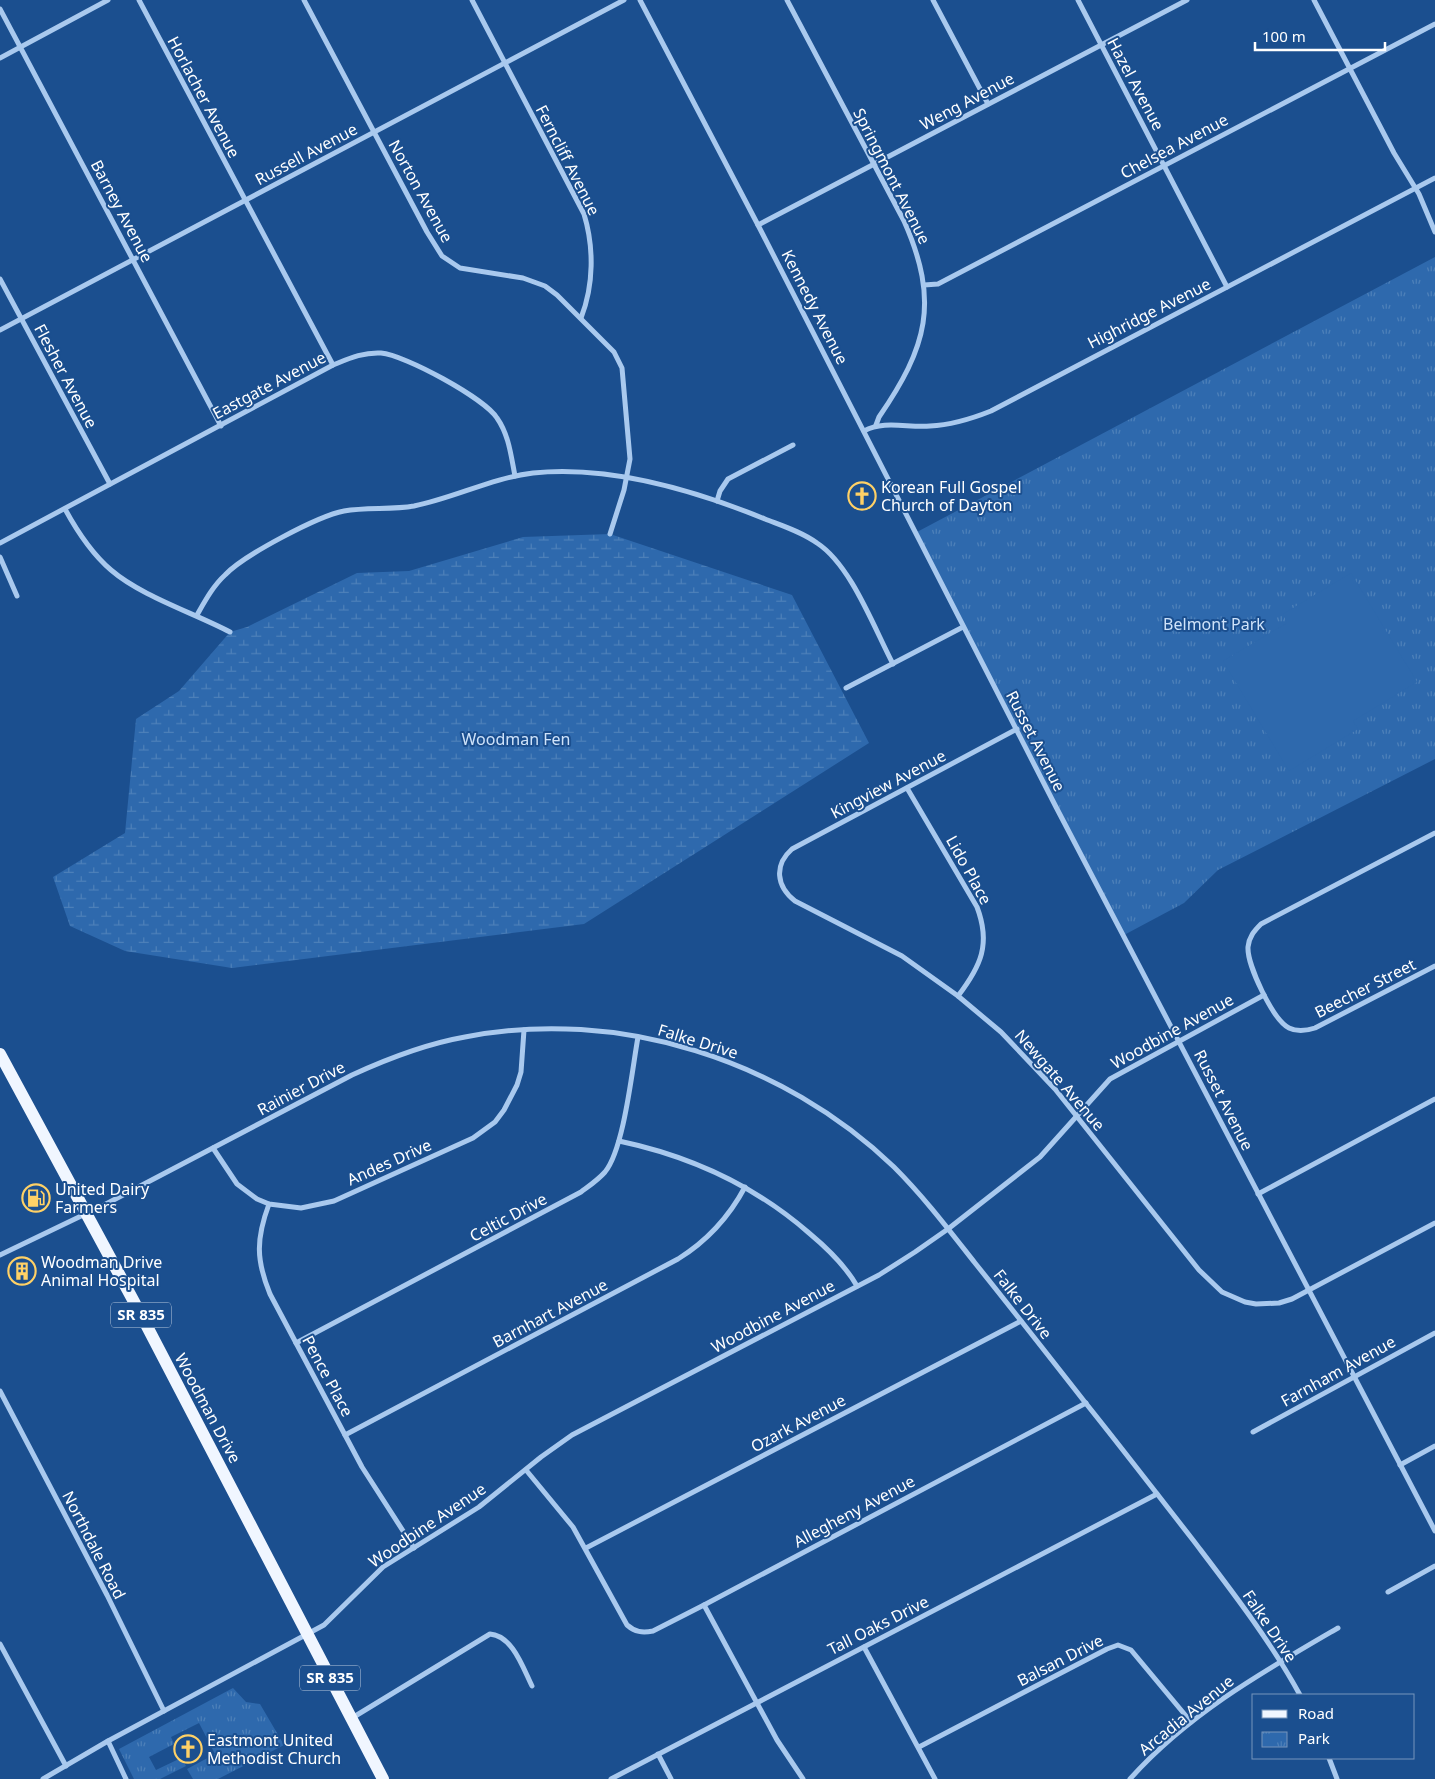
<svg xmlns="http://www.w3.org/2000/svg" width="1435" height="1779" font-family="'Noto Sans',sans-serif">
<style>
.wetland{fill:url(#wetland-marsh)}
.park{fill:url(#park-tufts)}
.pitch{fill:#2e69ad}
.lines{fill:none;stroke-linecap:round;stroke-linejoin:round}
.street{stroke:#a9c9ee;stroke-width:5}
.primary{stroke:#f0f6ff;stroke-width:12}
.labels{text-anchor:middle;stroke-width:4;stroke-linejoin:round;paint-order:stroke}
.shield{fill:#1b4f8f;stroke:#bbcadd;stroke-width:1}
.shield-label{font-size:15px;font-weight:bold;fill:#fff}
.street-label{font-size:16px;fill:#fff;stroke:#1b4f8f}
.poi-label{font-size:16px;fill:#fff;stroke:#1b4f8f;text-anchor:start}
.park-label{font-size:16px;fill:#cfe3fa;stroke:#1b4f8f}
</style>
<defs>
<pattern id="wetland-marsh" width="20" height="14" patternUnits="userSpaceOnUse" patternTransform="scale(1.25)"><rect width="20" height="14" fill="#2e69ad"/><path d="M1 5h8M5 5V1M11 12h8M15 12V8" fill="none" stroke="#4d80b9"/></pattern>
<pattern id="park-tufts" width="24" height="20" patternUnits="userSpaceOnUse" patternTransform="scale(1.25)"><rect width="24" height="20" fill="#2e69ad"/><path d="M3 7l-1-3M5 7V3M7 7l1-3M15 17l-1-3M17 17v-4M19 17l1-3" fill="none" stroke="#4d80b9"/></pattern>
</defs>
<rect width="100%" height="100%" fill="#1b4f8f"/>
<path class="wetland" d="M 610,534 L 792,595 L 869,743 L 584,924 L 232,968 L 125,951 L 70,926 L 53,877 L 125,833 L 136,719 L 179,691 L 230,632 L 247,627 L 357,573 L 409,571 L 523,537 Z"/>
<g class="park">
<path d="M 1435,257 L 1435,759 L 1218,870 L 1184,903 L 1124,935 L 917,532 Z"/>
<path d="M 233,1688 L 246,1702 L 260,1704 L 284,1745 L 218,1779 L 193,1779 L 187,1769 L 215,1754 L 199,1723 L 171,1737 L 174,1744 L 149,1757 L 156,1770 L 181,1758 L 186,1766 L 160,1779 L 134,1779 L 119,1749 Z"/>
</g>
<path class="pitch" d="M 1351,573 L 1417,682 L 1353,721 L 1358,729 L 1289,771 L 1223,661 L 1287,623 L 1283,614 Z"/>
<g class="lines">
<g class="street">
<path d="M 139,0 L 333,365"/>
<path d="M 304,0 L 427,232 L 442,256 L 460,268 L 523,278 L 545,286 L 557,295 L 614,352 L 622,368 L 630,459 L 624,490 L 610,534"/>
<path d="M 472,0 L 584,214 C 594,247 594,285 581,318"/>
<path d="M 640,0 L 758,225 L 1056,807 L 1435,1531"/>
<path d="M 787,0 L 904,221 C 940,302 927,347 879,417 L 876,425"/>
<path d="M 933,0 L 988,104"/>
<path d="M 1078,0 L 1227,287"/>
<path d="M 1314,0 L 1394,153 L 1419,194 L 1435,232"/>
<path d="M 0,9 L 221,426"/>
<path d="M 0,58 L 108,0"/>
<path d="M 758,225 L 1187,0"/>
<path d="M 0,279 L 110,484"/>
<path d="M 924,285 L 938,284 L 1435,24"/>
<path d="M 0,330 L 624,0"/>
<path d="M 864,431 C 884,420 908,428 930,426 C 952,425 971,419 991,411 L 1435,178"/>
<path d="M 717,501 L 720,491 L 728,479 L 793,445"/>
<path d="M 65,509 C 77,531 91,553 111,570 C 141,596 194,613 230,632"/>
<path d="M 0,543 L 333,365 C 348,359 363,352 381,353 C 405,355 484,398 497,418 C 509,435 511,456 515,476"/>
<path d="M 0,557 L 17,596"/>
<path d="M 197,615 C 205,601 213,586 225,575 C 244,555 318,516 344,511 C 367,507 391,510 414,506 C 454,498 492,478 533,473 C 610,465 694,490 765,519 C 783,526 802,532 817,543 C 851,565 874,628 893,664"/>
<path d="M 846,688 L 963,627"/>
<path d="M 1017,729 L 792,849 C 774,865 776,886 795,901 L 902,956 L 958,996 L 1001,1032 L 1055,1089 L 1199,1270 L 1222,1292 L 1245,1302 L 1256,1304 L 1279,1303 L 1292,1299 L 1435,1223"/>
<path d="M 907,788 L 977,907 C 991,944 981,966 958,996"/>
<path d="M 1435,833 L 1261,924 C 1254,931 1249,937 1248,947 C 1247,965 1273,1020 1289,1028 C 1297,1032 1306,1031 1315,1028 L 1435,966"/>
<path d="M 619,1141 C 690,1156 754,1185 809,1233 C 827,1248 845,1265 857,1286"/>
<path d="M 213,1148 L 237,1184 L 257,1199 L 269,1204 L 301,1208 L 334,1201 L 473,1138 L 495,1122 L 504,1110 L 517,1085 L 521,1072 L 524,1030"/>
<path d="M 1258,1194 L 1435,1099"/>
<path d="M 269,1204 C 256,1239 256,1260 270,1294 L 362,1467 L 414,1548"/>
<path d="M 0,1255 L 104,1205 L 352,1075 C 389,1058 425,1044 465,1037 C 618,1007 783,1060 894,1167 C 924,1197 949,1230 975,1263 C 1012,1309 1048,1355 1084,1401 C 1121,1447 1157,1494 1193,1540 C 1231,1590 1270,1640 1300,1695"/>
<path d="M 296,1343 L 581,1192 C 589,1186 598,1180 605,1172 C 624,1149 632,1070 638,1037"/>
<path d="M 0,1391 L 107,1595 L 164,1711"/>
<path d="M 1253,1432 L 1435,1333"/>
<path d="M 345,1435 L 678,1259 C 707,1241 729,1217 745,1187"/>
<path d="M 1400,1465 L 1435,1446"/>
<path d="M 526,1470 L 573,1527 L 627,1625 C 635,1632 642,1633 653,1631 L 704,1605 L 1086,1403"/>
<path d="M 586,1548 L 1021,1321"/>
<path d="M 1388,1592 L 1435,1566"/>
<path d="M 704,1605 L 777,1740 L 803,1779"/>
<path d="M 0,1644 L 66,1766"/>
<path d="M 864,1647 L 935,1779"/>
<path d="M 352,1718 L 490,1634 C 513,1636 523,1668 532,1686"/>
<path d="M 108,1741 L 126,1779"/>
<path d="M 919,1747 L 1107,1649 L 1118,1645 L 1131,1650 L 1191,1722"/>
<path d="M 658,1754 L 671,1779"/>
<path d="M 1329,1758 L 1337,1779"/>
<path d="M 43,1779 L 108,1741 L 324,1625 L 383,1567 L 479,1507 L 541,1457 L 572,1435 L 879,1275 L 915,1252 L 948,1229 L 1040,1157 L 1110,1079 L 1264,995"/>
<path d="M 611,1779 L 1157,1494"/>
<path d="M 1130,1779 C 1188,1714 1264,1671 1338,1628"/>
</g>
<path class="primary" d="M 0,1054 L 139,1311 L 383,1779"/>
</g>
<defs>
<g id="church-ring" transform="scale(1.4375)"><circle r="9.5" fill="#1b4f8f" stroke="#ffd166" stroke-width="1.5"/><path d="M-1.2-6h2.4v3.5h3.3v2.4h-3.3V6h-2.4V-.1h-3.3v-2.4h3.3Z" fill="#ffd166"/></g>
<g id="fuel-ring" transform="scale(1.4375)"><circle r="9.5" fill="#1b4f8f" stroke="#ffd166" stroke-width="1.5"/><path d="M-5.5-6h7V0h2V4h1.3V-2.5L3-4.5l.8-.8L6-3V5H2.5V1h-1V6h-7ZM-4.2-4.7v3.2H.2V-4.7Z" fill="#ffd166"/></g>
<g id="building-ring" transform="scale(1.4375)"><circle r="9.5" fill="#1b4f8f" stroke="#ffd166" stroke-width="1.5"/><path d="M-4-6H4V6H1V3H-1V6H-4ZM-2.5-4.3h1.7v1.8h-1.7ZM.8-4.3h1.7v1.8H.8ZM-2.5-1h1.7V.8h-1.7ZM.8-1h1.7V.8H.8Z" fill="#ffd166"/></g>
</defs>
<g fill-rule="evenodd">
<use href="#church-ring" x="862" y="496"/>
<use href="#fuel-ring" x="36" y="1198"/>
<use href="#building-ring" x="22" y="1271"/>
<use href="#church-ring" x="188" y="1749"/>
</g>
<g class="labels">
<g class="shield">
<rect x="111" y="1302.5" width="60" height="25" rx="4"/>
<rect x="300" y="1665.5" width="60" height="25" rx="4"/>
</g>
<g class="shield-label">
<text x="141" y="1320">SR 835</text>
<text x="330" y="1683">SR 835</text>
</g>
<g class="street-label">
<text transform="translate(1136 84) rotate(62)" y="6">Hazel Avenue</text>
<text transform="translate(204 97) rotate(62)" y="6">Horlacher Avenue</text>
<text transform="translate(967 101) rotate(-28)" y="6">Weng Avenue</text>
<text transform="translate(1174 146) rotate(-28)" y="6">Chelsea Avenue</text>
<text transform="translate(306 154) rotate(-28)" y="6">Russell Avenue</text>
<text transform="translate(568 160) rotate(63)" y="6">Ferncliff Avenue</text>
<text transform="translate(892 176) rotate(63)" y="6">Springmont Avenue</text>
<text transform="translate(421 191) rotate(61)" y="6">Norton Avenue</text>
<text transform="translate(122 211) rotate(62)" y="6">Barney Avenue</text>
<text transform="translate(815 307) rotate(63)" y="6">Kennedy Avenue</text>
<text transform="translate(1149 313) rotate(-27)" y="6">Highridge Avenue</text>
<text transform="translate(66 376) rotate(62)" y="6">Flesher Avenue</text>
<text transform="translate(269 385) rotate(-28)" y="6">Eastgate Avenue</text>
<text transform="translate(1036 741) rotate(63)" y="6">Russet Avenue</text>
<text transform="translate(888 784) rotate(-28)" y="6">Kingview Avenue</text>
<text transform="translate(969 870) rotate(61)" y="6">Lido Place</text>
<text transform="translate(1365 988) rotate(-27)" y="6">Beecher Street</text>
<text transform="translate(1172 1031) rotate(-29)" y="6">Woodbine Avenue</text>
<text transform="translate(698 1041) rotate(17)" y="6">Falke Drive</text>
<text transform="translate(1060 1080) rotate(49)" y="6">Newgate Avenue</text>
<text transform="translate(301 1088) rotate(-28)" y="6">Rainier Drive</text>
<text transform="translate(1224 1100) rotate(63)" y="6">Russet Avenue</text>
<text transform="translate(389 1162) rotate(-24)" y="6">Andes Drive</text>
<text transform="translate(508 1217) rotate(-28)" y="6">Celtic Drive</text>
<text transform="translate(1023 1304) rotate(52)" y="6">Falke Drive</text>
<text transform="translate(550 1313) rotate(-28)" y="6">Barnhart Avenue</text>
<text transform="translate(773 1316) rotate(-28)" y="6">Woodbine Avenue</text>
<text transform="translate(1338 1371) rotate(-29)" y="6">Farnham Avenue</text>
<text transform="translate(328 1376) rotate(62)" y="6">Pence Place</text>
<text transform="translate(208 1408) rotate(62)" y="6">Woodman Drive</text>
<text transform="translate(798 1423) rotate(-28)" y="6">Ozark Avenue</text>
<text transform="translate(854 1511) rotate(-28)" y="6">Allegheny Avenue</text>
<text transform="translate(427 1525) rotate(-34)" y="6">Woodbine Avenue</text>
<text transform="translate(94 1545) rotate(63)" y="6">Northdale Road</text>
<text transform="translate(878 1625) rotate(-27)" y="6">Tall Oaks Drive</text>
<text transform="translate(1270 1626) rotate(56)" y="6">Falke Drive</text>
<text transform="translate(1060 1660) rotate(-27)" y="6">Balsan Drive</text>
<text transform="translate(1186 1715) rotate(-39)" y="6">Arcadia Avenue</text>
</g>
<g class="poi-label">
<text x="881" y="493">Korean Full Gospel<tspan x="881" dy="18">Church of Dayton</tspan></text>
<text x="55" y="1195">United Dairy<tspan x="55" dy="18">Farmers</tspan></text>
<text x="41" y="1268">Woodman Drive<tspan x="41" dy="18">Animal Hospital</tspan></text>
<text x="207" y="1746">Eastmont United<tspan x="207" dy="18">Methodist Church</tspan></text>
</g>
<g class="park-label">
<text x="1214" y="630">Belmont Park</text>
<text x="516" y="745">Woodman Fen</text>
</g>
</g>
<rect x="1252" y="1694" width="162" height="65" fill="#1b4f8f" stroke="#7695bc"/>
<rect x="1262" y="1710" width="25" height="8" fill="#f0f6ff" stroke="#7695bc"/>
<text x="1298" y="1719" font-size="15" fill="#ffffff">Road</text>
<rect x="1262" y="1732" width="25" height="15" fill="url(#park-tufts)" stroke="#7695bc"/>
<text x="1298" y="1744" font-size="15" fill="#ffffff">Park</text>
<path d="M1255 42v8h130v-8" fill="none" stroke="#ffffff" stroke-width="2.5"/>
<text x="1262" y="42" font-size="15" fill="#ffffff" stroke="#1b4f8f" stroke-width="4" paint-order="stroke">100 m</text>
</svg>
